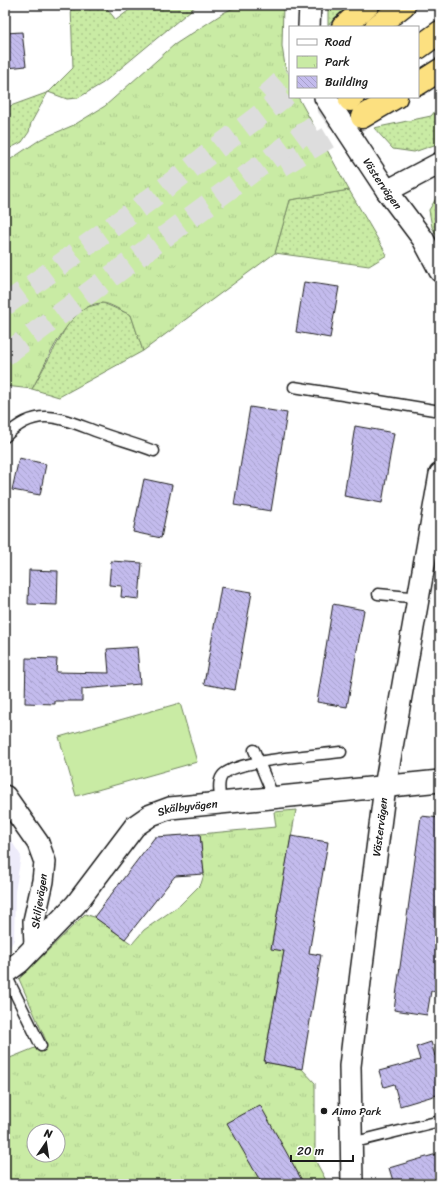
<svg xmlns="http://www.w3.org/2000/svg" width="445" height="1189" font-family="Sriracha,sans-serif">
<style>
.built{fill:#edebfa}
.grass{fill:url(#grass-dots);stroke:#728460}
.park{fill:url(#park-tufts);stroke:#728460;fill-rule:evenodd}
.pitch{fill:#c9eba4;stroke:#728460}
.building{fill:url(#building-back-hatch);stroke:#1c1c1c}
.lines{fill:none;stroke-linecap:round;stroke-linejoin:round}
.highway-tunnel{stroke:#ddd;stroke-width:22;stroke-dasharray:22 11;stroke-linecap:butt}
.lane-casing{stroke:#1c1c1c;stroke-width:13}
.street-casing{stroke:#1c1c1c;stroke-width:24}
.highway-casing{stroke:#1c1c1c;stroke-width:25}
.lane{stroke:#fff;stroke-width:10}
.street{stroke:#fff;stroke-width:21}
.highway{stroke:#fce080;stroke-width:22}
.poi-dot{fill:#1c1c1c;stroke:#fff;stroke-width:1.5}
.labels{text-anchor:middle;stroke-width:4;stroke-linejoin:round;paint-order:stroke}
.street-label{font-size:11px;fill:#1c1c1c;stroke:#fff}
.poi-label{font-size:11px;fill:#1c1c1c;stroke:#fff;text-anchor:start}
</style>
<defs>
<pattern id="grass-dots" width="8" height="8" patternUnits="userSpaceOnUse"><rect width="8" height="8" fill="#c9eba4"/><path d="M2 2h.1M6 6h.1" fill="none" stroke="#acc98d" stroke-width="1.8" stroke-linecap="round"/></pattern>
<pattern id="park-tufts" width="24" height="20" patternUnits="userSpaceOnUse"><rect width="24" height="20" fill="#c9eba4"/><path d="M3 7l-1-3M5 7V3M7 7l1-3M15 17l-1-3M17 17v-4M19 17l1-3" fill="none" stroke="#acc98d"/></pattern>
<pattern id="building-back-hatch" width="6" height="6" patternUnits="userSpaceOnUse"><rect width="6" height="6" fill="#c3bbed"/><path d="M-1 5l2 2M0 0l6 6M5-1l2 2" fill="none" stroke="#a7a0cb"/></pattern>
</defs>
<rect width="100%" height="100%" fill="#fff"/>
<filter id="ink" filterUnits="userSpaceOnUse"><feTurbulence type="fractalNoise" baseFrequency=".025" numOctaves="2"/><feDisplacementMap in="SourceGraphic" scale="8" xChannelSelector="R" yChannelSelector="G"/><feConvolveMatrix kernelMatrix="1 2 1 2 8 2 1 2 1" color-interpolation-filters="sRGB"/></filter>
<g filter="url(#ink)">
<path class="built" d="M 5,831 L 21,856 L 15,892 L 14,940 L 5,955 Z"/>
<g class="grass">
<path d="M 71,5 L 104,5 L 116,20 L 136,5 L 197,5 L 103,83 L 78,98 L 67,99 L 48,92 L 31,123 L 29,132 L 22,142 L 5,151 L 5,108 L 49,92 L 73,68 Z"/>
<path d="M 328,5 L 352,5 L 328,25 Z"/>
<path d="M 440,105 L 440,143 L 414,152 L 393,149 L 374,128 L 431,116 Z"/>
<path d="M 349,190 L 387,255 L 369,266 L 275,253 L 290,200 Z"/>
<path d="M 440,192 L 440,241 L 432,227 L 429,210 Z"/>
<path d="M 103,303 L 131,315 L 143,351 L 59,397 L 32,389 L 69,322 L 84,308 Z"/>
</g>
<g class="park">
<path d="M 240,5 L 283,5 L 282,46 L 285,66 L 290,76 L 290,97 L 298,97 L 349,190 L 290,200 L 275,253 L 143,351 L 131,315 C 123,312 110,303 102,303 C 69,303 46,364 32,389 L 5,386 L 5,163 L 41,139 L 74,125 L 105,106 L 174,45 L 225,12 Z"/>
<path d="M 296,810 L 271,948 L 284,951 L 264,1062 L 302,1069 L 315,1083 L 315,1160 L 328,1184 L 5,1184 L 5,1060 L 47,1043 L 19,979 L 85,914 L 94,917 L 132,944 L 144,930 L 180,905 L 201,884 L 204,874 L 200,834 L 276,827 L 274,812 ZM 34,1131 L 58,1131 L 58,1155 L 34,1155 Z"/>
</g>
<path class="pitch" d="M 180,703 L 197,762 L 76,796 L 59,737 Z"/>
<g class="building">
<path d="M 22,32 L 26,66 L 8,68 L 7,63 L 5,63 L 5,33 Z"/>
<path d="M 304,282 L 339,287 L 330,338 L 296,332 Z"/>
<path d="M 250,407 L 287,413 L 271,511 L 234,505 Z"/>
<path d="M 355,426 L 394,433 L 382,503 L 344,496 Z"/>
<path d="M 19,458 L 46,464 L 40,495 L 12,490 Z"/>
<path d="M 144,479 L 172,485 L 161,538 L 133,532 Z"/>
<path d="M 111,561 L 142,563 L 139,599 L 121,597 L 122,586 L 109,585 Z"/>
<path d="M 29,570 L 58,571 L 57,605 L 28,604 Z"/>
<path d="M 221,587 L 252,592 L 235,690 L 204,684 Z"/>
<path d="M 333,604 L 364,610 L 347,707 L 317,702 Z"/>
<path d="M 137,647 L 140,684 L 82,689 L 82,701 L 55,701 L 55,704 L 25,703 L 26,658 L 57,659 L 56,672 L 109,673 L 107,649 Z"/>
<path d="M 421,816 L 440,818 L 440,992 L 431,991 L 427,1015 L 394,1010 Z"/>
<path d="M 200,834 L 204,874 L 175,876 L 125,939 L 94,917 L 155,837 Z"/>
<path d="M 291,836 L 328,842 L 309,953 L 321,955 L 302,1069 L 264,1062 L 284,951 L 271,949 Z"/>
<path d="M 431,1042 L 435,1056 L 440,1055 L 440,1094 L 400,1106 L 394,1084 L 384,1087 L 379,1071 L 420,1060 L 416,1047 Z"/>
<path d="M 260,1105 L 275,1132 L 304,1184 L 262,1184 L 227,1123 Z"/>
<path d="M 440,1153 L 440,1184 L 394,1184 L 389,1168 Z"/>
</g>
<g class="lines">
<g class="highway-tunnel">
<path d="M 265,97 L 290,74"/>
<path d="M 281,166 L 361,118"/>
<path d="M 5,305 L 149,200 L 290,92"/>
<path d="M 5,355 L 349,100"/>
</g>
<g class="lane-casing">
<g id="lane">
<path d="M 294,387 L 440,411"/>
<path d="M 5,437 C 37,404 62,419 98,432 C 117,439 136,444 154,451"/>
<path d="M 378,594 L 420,598"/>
<path d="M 254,750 L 274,798"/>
<path d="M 221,803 C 220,795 217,783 222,776 C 232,760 320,755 341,752"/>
<path d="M 5,973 L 41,1046"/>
<path d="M 351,1143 L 440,1121"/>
</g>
</g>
<g class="street-casing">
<g id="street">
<path d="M 309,27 L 310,5"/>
<path id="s1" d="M 325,97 L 387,191 L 423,239 L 440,271"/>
<path d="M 387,191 L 440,163"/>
<path d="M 5,796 L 38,843 L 45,862 L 43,881 L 34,921 L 35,946"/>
<path id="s2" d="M 5,973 L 20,962 L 76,904 L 135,826 L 151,815 L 170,808 L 440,781"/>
<path id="s3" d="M 352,1184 L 350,1066 L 361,973 L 385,787 L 440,474"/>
</g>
</g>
<g class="highway-casing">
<g id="highway">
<path d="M 343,27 L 368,5"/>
<path d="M 376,27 L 404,5"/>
<path d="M 418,48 L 440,32"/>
<path d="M 418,84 L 440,70"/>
<path d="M 350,100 L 353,97"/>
<path d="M 362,117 L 396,97"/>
</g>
</g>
<use href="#lane" class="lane"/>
<use href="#street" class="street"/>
<use href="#highway" class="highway"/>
</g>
</g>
<circle class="poi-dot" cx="324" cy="1111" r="4"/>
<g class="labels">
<g class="street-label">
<text dy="4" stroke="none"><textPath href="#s1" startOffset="104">Västervägen</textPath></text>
<text dy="4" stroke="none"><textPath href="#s2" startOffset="254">Skälbyvägen</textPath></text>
<text dy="4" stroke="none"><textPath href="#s3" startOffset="359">Västervägen</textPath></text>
<text transform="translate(39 901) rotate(-81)" y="4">Skiljevägen</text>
</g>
<g class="poi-label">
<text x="332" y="1115">Aimo Park</text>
</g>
</g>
<rect width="445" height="1189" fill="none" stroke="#fff" stroke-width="20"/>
<rect x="10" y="10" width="425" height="1169" fill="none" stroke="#1c1c1c" stroke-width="1.5" filter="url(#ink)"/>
<rect x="289" y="26" width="130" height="72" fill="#ffffff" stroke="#a4a4a4"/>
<rect x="297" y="39" width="20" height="6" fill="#ffffff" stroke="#a4a4a4"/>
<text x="325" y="46" font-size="12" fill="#1c1c1c">Road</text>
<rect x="297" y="56" width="20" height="12" fill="url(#park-tufts)" stroke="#a4a4a4"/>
<text x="325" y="66" font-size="12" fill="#1c1c1c">Park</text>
<rect x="297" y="76" width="20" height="12" fill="url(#building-back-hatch)" stroke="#a4a4a4"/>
<text x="325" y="86" font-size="12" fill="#1c1c1c">Building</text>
<g transform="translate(46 1143) rotate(13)"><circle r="19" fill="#ffffff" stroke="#a4a4a4"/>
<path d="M0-3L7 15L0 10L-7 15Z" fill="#1c1c1c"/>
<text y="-6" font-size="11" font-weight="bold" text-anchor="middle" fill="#1c1c1c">N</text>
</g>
<path d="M291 1155v6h62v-6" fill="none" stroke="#1c1c1c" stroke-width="2"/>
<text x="297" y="1155" font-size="12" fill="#1c1c1c" stroke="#ffffff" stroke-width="3" paint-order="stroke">20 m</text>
</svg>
